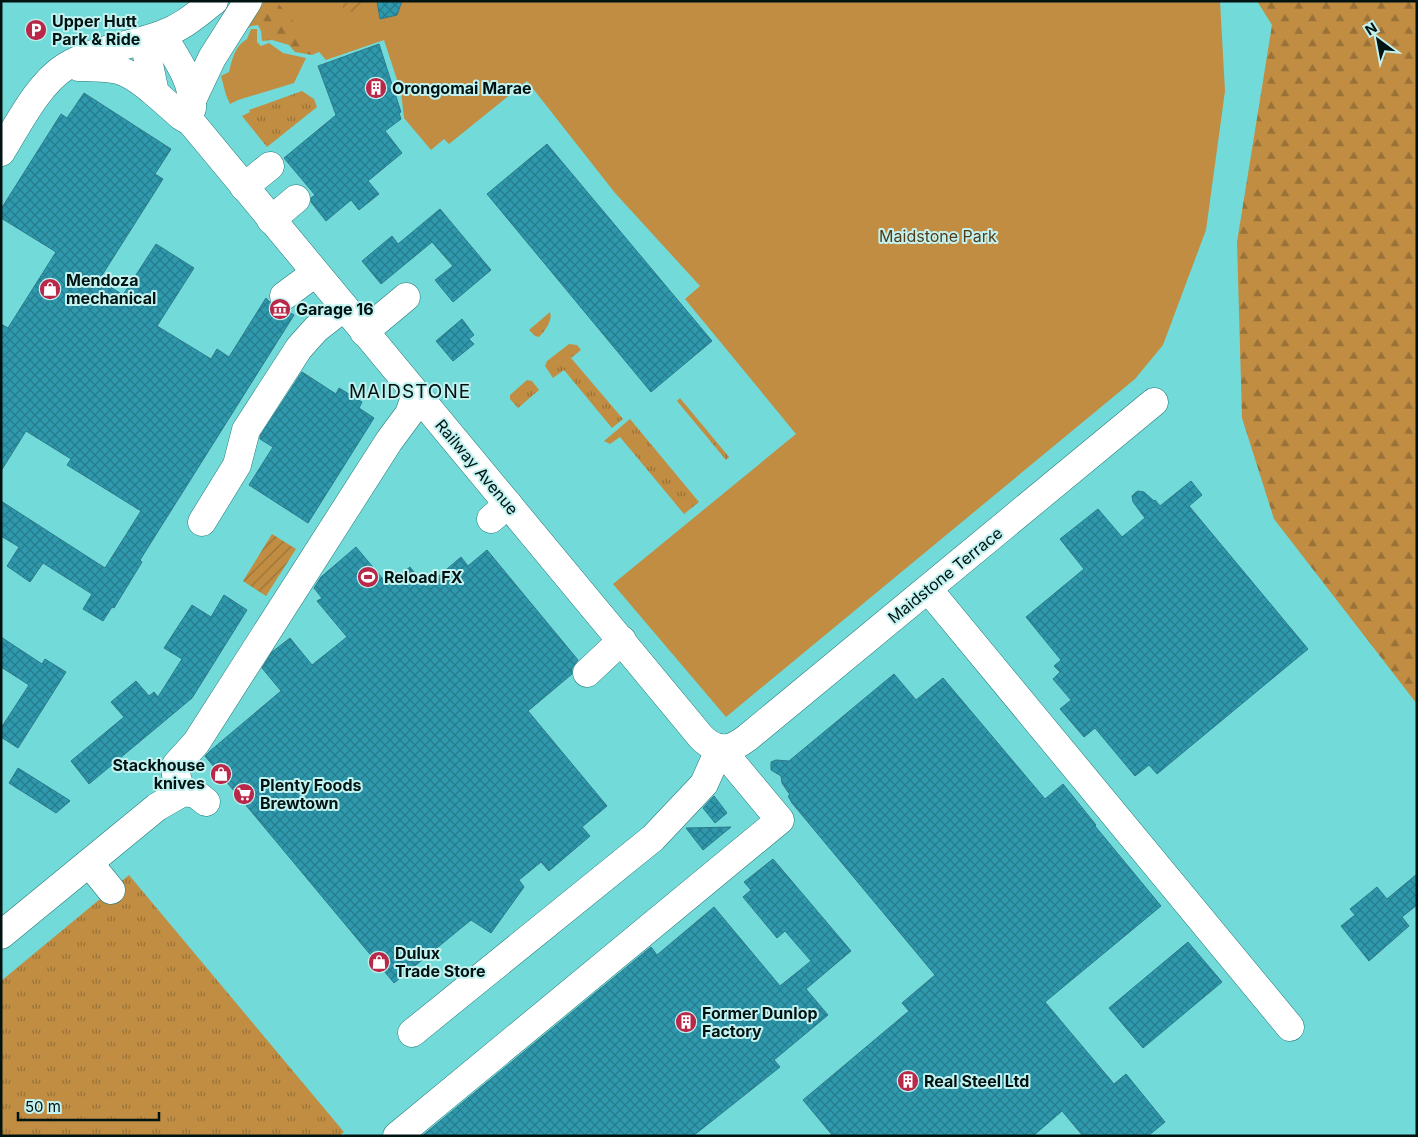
<svg xmlns="http://www.w3.org/2000/svg" width="1418" height="1137" font-family="Inter,sans-serif">
<style>
.grass{fill:url(#grass-tufts)}
.forest{fill:url(#forest-firs)}
.park{fill:#c08d43}
.garden{fill:url(#garden-furrows)}
.building{fill:url(#building-cross-hatch);stroke:#2d7b8b}
.lines{fill:none;stroke-linecap:round;stroke-linejoin:round}
.minor-casing{stroke:#267a79;stroke-width:29}
.minor{stroke:#fff;stroke-width:28}
.labels{text-anchor:middle;stroke-width:4;stroke-linejoin:round;paint-order:stroke}
.poi-label{font-size:16px;font-weight:bold;fill:#001313;stroke:#c2f2f0;text-anchor:start}
.park-label{font-size:16px;fill:#543b17;stroke:#c2f2f0}
.street-label{font-size:16px;fill:#001313;stroke:#c2f2f0}
.quarter-label{font-size:19px;letter-spacing:1px;fill:#001313;stroke:#c2f2f0}
</style>
<defs>
<pattern id="grass-tufts" width="24" height="20" patternUnits="userSpaceOnUse" patternTransform="scale(1.25)"><rect width="24" height="20" fill="#c08d43"/><path d="M3 7l-1-3M5 7V3M7 7l1-3M15 17l-1-3M17 17v-4M19 17l1-3" fill="none" stroke="#9a7237"/></pattern>
<pattern id="forest-firs" width="22" height="20" patternUnits="userSpaceOnUse" patternTransform="scale(1.25)"><rect width="22" height="20" fill="#c08d43"/><path d="M5 1l3.5 6h-7zM16 11l3.5 6h-7z" fill="#9a7237"/></pattern>
<pattern id="garden-furrows" width="10" height="10" patternUnits="userSpaceOnUse" patternTransform="scale(1.25)"><rect width="10" height="10" fill="#c08d43"/><path d="M-1 1l2-2M0 10L10 0M9 11l2-2" fill="none" stroke="#9a7237"/></pattern>
<pattern id="building-cross-hatch" width="8" height="8" patternUnits="userSpaceOnUse" patternTransform="scale(1.25)"><rect width="8" height="8" fill="#2f99ae"/><path d="M0 0l8 8M0 8l8-8" fill="none" stroke="#267c8c"/></pattern>
</defs>
<rect width="100%" height="100%" fill="#72dbd9"/>
<g class="grass">
<path d="M 302,91 L 314,99 L 317,107 L 267,147 L 242,116 L 250,112 L 249,110 Z"/>
<path d="M 550,312 C 553,320 545,331 539,337 L 535,336 L 529,330 Z"/>
<path d="M 569,344 L 577,345 L 581,350 L 571,358 L 623,419 L 612,428 L 564,370 L 553,378 L 545,366 L 547,361 Z"/>
<path d="M 527,380 L 532,381 L 539,390 L 518,408 L 510,399 L 510,395 Z"/>
<path d="M 680,398 L 729,457 L 726,460 L 677,401 Z"/>
<path d="M 630,419 L 699,502 L 684,514 L 620,437 L 610,444 L 604,441 Z"/>
<path d="M 129,875 L 344,1132 L 339,1136 L 1,1136 L 1,981 Z"/>
</g>
<g class="forest">
<path d="M 264,1 L 300,1 L 321,51 L 312,55 L 295,52 L 289,45 L 272,40 L 262,41 L 261,31 L 258,25 L 251,26 L 247,29 Z"/>
<path d="M 1257,1 L 1417,1 L 1417,704 L 1274,519 L 1242,418 L 1237,242 L 1272,25 Z"/>
</g>
<g class="park">
<path d="M 276,1 L 1220,1 L 1225,91 L 1206,230 L 1163,345 L 1135,379 L 726,717 L 613,584 L 796,434 L 685,299 L 700,286 L 615,193 L 527,81 L 449,144 L 444,139 L 431,150 L 404,118 L 401,92 L 384,40 L 326,60 Z"/>
<path d="M 251,29 L 257,29 L 257,42 L 261,46 L 269,43 L 283,53 L 306,58 L 294,83 L 238,100 L 230,104 L 226,95 L 221,76 L 229,72 C 232,59 235,46 247,39 Z"/>
</g>
<g class="garden">
<path d="M 343,1 L 349,5 L 352,1 L 368,1 C 361,13 355,15 343,8 Z"/>
<path d="M 272,534 L 296,549 L 266,596 L 243,581 Z"/>
</g>
<g class="building">
<path d="M 377,1 L 402,1 L 397,15 L 380,19 Z"/>
<path d="M 379,44 L 401,112 L 399,113 L 401,119 L 385,131 L 402,153 L 368,181 L 379,194 L 359,210 L 351,200 L 326,221 L 311,202 L 311,198 L 315,195 L 284,158 L 336,115 L 318,66 Z"/>
<path d="M 84,93 L 171,149 L 155,174 L 163,179 L 99,280 L 123,295 L 156,244 L 194,268 L 157,326 L 211,359 L 217,349 L 229,357 L 266,298 L 277,310 L 287,311 L 294,315 L 140,560 L 142,562 L 114,608 L 112,607 L 103,621 L 83,609 L 92,594 L 43,563 L 30,582 L 7,566 L 19,547 L 1,536 L 1,501 L 105,568 L 141,511 L 67,465 L 71,459 L 26,431 L 1,471 L 1,324 L 8,328 L 56,252 L 1,218 L 1,209 L 61,114 L 67,118 Z"/>
<path d="M 547,144 L 712,341 L 651,392 L 487,194 Z"/>
<path d="M 440,209 L 491,270 L 453,302 L 435,280 L 453,266 L 432,242 L 381,284 L 362,261 L 392,236 L 398,244 Z"/>
<path d="M 462,319 L 474,335 L 469,339 L 474,344 L 453,361 L 436,341 Z"/>
<path d="M 302,372 L 336,394 L 339,388 L 362,402 L 359,408 L 374,418 L 308,523 L 249,485 L 273,447 L 260,439 L 260,436 Z"/>
<path d="M 1191,481 L 1202,495 L 1189,506 L 1308,649 L 1157,774 L 1149,765 L 1135,776 L 1095,728 L 1084,737 L 1060,709 L 1071,700 L 1053,679 L 1060,672 L 1054,666 L 1061,660 L 1026,617 L 1084,569 L 1060,539 L 1098,509 L 1122,537 L 1145,518 L 1133,502 L 1132,496 L 1135,493 L 1138,491 L 1144,492 L 1154,501 L 1155,500 L 1160,506 Z"/>
<path d="M 356,547 L 388,585 L 410,567 L 426,587 L 461,557 L 468,566 L 487,550 L 578,660 L 572,668 L 572,674 L 528,711 L 607,806 L 582,827 L 590,836 L 549,871 L 541,862 L 519,880 L 524,887 L 491,933 L 471,920 L 394,983 L 205,756 L 210,751 L 281,691 L 262,668 L 272,652 L 290,638 L 312,665 L 347,637 L 317,601 L 322,598 L 314,588 L 321,577 Z"/>
<path d="M 224,595 L 247,610 L 192,698 L 89,784 L 71,761 L 124,717 L 111,702 L 136,681 L 149,696 L 154,692 L 158,697 L 182,659 L 164,648 L 192,605 L 211,617 Z"/>
<path d="M 1,637 L 42,664 L 45,659 L 66,672 L 18,748 L 1,737 L 1,728 L 29,685 L 1,667 Z"/>
<path d="M 894,674 L 916,700 L 943,678 L 1045,799 L 1063,784 L 1096,825 L 1095,826 L 1161,906 L 1045,1002 L 1114,1084 L 1126,1074 L 1165,1122 L 1148,1136 L 1083,1136 L 1062,1111 L 1033,1136 L 833,1136 L 803,1100 L 909,1011 L 902,1003 L 935,975 L 792,803 L 788,796 L 790,795 L 782,783 L 781,776 L 771,770 L 771,762 L 776,760 L 789,761 Z"/>
<path d="M 18,768 L 69,800 L 70,801 L 56,813 L 9,783 Z"/>
<path d="M 714,796 L 727,813 L 715,823 L 703,808 Z"/>
<path d="M 731,827 L 703,850 L 686,828 Z"/>
<path d="M 773,859 L 851,951 L 806,989 L 828,1015 L 774,1060 L 780,1067 L 693,1136 L 422,1136 L 651,947 L 657,955 L 714,907 L 780,986 L 811,961 L 785,931 L 777,938 L 743,897 L 751,890 L 744,882 Z"/>
<path d="M 1417,874 L 1417,905 L 1402,917 L 1409,926 L 1369,961 L 1341,926 L 1355,915 L 1350,909 L 1377,887 L 1387,899 Z"/>
<path d="M 1188,942 L 1222,982 L 1143,1048 L 1109,1008 Z"/>
</g>
<g class="lines">
<g class="minor-casing">
<g id="minor">
<path d="M 162,35 C 175,56 195,83 192,108"/>
<path d="M 144,41 L 155,93 L 181,116 L 191,122 L 701,737 C 717,753 730,751 747,738 L 1154,402"/>
<path d="M 79,67 C 118,68 124,67 155,93"/>
<path d="M 193,98 L 212,58 L 248,1"/>
<path d="M 1,152 C 18,125 38,84 65,67 C 93,49 132,46 163,34 C 183,27 197,14 214,1"/>
<path d="M 244,187 L 270,166"/>
<path d="M 271,220 L 296,199"/>
<path d="M 284,296 L 315,273"/>
<path d="M 364,332 L 406,297"/>
<path d="M 491,519 L 508,504"/>
<path d="M 202,522 L 237,465 L 246,430 L 299,348 L 316,329 L 344,307"/>
<path d="M 928,589 L 1290,1027"/>
<path d="M 587,673 L 622,640"/>
<path d="M 182,793 L 176,775 L 176,765 L 196,743 L 389,441 L 409,414 L 416,394"/>
<path d="M 89,863 L 111,890"/>
<path d="M 1,935 L 157,807 L 183,792 L 196,794 L 206,802"/>
<path d="M 397,1136 L 780,820 L 720,748 L 704,784 L 653,838 L 412,1033"/>
</g>
</g>
<use href="#minor" class="minor"/>
</g>
<defs>
<g id="parking-disc" transform="scale(1.125)"><circle r="9.5" fill="#b92849" stroke="#c2f2f0"/><path d="M-3.5-5.5H1a3.5 3.5 0 0 1 0 7H-1V5.5H-3.5ZM-1-3.4V-.6H.8a1.4 1.4 0 0 0 0-2.8Z" fill="#fff"/></g>
<g id="building-disc" transform="scale(1.125)"><circle r="9.5" fill="#b92849" stroke="#c2f2f0"/><path d="M-4-6H4V6H1V3H-1V6H-4ZM-2.5-4.3h1.7v1.8h-1.7ZM.8-4.3h1.7v1.8H.8ZM-2.5-1h1.7V.8h-1.7ZM.8-1h1.7V.8H.8Z" fill="#fff"/></g>
<g id="shop-disc" transform="scale(1.125)"><circle r="9.5" fill="#b92849" stroke="#c2f2f0"/><path d="M-5-2.5h2.3a2.7 3.5 0 0 1 5.4 0H5L5.5 6h-11ZM-1.5-2.5h3a1.5 2.3 0 0 0-3 0Z" fill="#fff"/></g>
<g id="museum-disc" transform="scale(1.125)"><circle r="9.5" fill="#b92849" stroke="#c2f2f0"/><path d="M0-6L6-3V-2H-6V-3ZM-5-1h2V3h-2ZM-1-1h2V3h-2ZM3-1h2V3H3ZM-6 4H6V6H-6Z" fill="#fff"/></g>
<g id="stadium-disc" transform="scale(1.125)"><circle r="9.5" fill="#b92849" stroke="#c2f2f0"/><path d="M0-5a6.5 5 0 1 0 0 10a6.5 5 0 1 0 0-10ZM-3.5-1.8h7v3.6h-7Z" fill="#fff"/></g>
<g id="supermarket-disc" transform="scale(1.125)"><circle r="9.5" fill="#b92849" stroke="#c2f2f0"/><path d="M-6-5.5h2.5l.6 2H6L4.5 2H-2.5L-4.4-4H-6ZM-1.5 3.2a1.3 1.3 0 1 0 .1 0ZM3 3.2a1.3 1.3 0 1 0 .1 0Z" fill="#fff"/></g>
</defs>
<g fill-rule="evenodd">
<use href="#parking-disc" x="36" y="30"/>
<use href="#building-disc" x="376" y="88"/>
<use href="#shop-disc" x="50" y="289"/>
<use href="#museum-disc" x="280" y="309"/>
<use href="#stadium-disc" x="368" y="577"/>
<use href="#shop-disc" x="221" y="774"/>
<use href="#supermarket-disc" x="244" y="794"/>
<use href="#shop-disc" x="379" y="962"/>
<use href="#building-disc" x="686" y="1022"/>
<use href="#building-disc" x="908" y="1081"/>
</g>
<g class="labels">
<g class="poi-label">
<text x="52" y="27">Upper Hutt<tspan x="52" dy="18">Park &amp; Ride</tspan></text>
<text x="392" y="94">Orongomai Marae</text>
<text x="66" y="286">Mendoza<tspan x="66" dy="18">mechanical</tspan></text>
<text x="296" y="315">Garage 16</text>
<text x="384" y="583">Reload FX</text>
<text x="205" y="771" text-anchor="end">Stackhouse<tspan x="205" dy="18">knives</tspan></text>
<text x="260" y="791">Plenty Foods<tspan x="260" dy="18">Brewtown</tspan></text>
<text x="395" y="959">Dulux<tspan x="395" dy="18">Trade Store</tspan></text>
<text x="702" y="1019">Former Dunlop<tspan x="702" dy="18">Factory</tspan></text>
<text x="924" y="1087">Real Steel Ltd</text>
</g>
<g class="park-label">
<text x="938" y="242">Maidstone Park</text>
</g>
<g class="street-label">
<text transform="translate(477 467) rotate(50)" y="6">Railway Avenue</text>
<text transform="translate(945 575) rotate(-39)" y="6">Maidstone Terrace</text>
</g>
<g class="quarter-label">
<text x="410" y="398">MAIDSTONE</text>
</g>
</g>
<rect width="1418" height="1137" fill="none" stroke="#001313" stroke-width="5"/>
<g transform="translate(1378 40) rotate(328)" stroke="#c2f2f0" stroke-width="4" paint-order="stroke">
<path d="M0-4L9 19L0 12L-9 19Z" fill="#001313"/>
<text y="-8" font-size="14" font-weight="bold" text-anchor="middle" fill="#001313">N</text>
</g>
<path d="M18 1112v8h141v-8" fill="none" stroke="#001313" stroke-width="2.5"/>
<text x="25" y="1112" font-size="15" fill="#001313" stroke="#c2f2f0" stroke-width="4" paint-order="stroke">50 m</text>
</svg>
